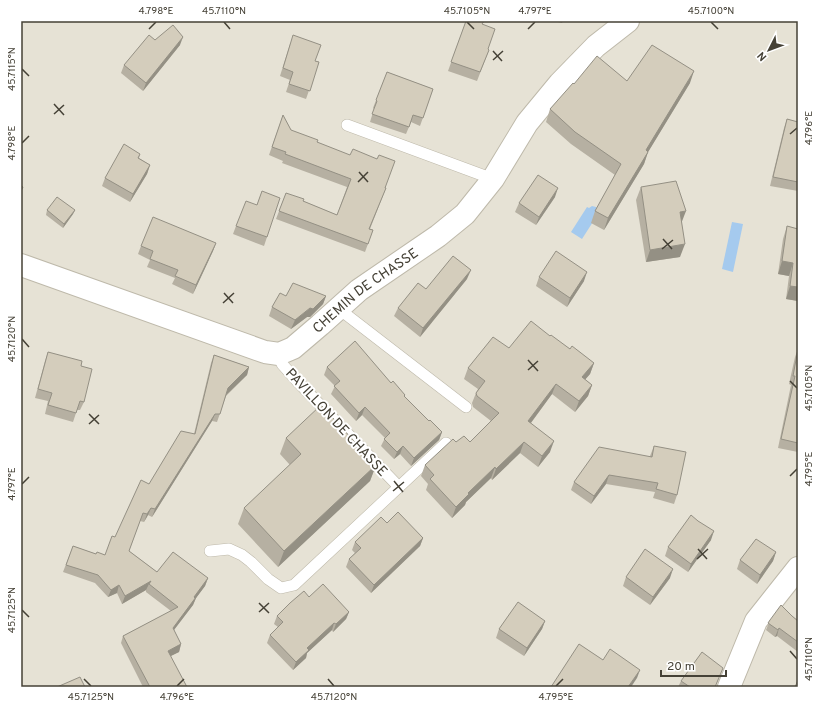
<svg xmlns="http://www.w3.org/2000/svg" width="819" height="708" font-family="Overpass,sans-serif">
<style>
.residential{fill:#e6e2d5}
.water{fill:#a5caee}
.lines{fill:none;stroke-linecap:round;stroke-linejoin:round}
.lane-casing{stroke:#beb9aa;stroke-width:12}
.street-casing{stroke:#beb9aa;stroke-width:24}
.lane{stroke:#fff;stroke-width:11}
.street{stroke:#fff;stroke-width:22}
.wall{fill:#b6b0a2}
.shaded-wall{fill:#949084}
.building{fill:#d4cdbc;stroke:#949084}
.ticks{fill:none;stroke:#454136;stroke-width:1.5}
.labels{text-anchor:middle;stroke-width:4;stroke-linejoin:round;paint-order:stroke}
.street-label{font-size:14px;fill:#454136;stroke:#fff}
.neatline{fill:none;stroke:#454136;stroke-width:1.5}
.ticks-label{font-size:10px;text-anchor:middle;fill:#454136}
</style>
<rect width="100%" height="100%" fill="#f3f0e7"/>
<rect class="residential" x="21" y="21" width="777" height="666"/>
<g class="water">
<path d="M 592,206 L 596,207 L 598,209 L 598,214 L 582,239 L 571,232 L 587,207 L 589,208 Z"/>
<path d="M 732,222 L 743,224 L 733,272 L 722,269 Z"/>
</g>
<g class="lines">
<g class="lane-casing">
<g id="lane">
<path d="M 347,125 L 493,179"/>
<path d="M 339,309 L 466,407"/>
<path d="M 279,354 L 282,364 L 297,381 L 399,487"/>
<path d="M 210,551 L 229,549 L 242,555 L 251,562 L 268,579 L 281,588 L 294,585 L 446,443"/>
</g>
</g>
<g class="street-casing">
<g id="street">
<path id="s1" d="M 21,265 L 265,352 L 279,354 L 293,348 L 320,325 L 359,290 L 438,236 L 465,214 L 493,179 L 527,123 L 560,83 L 596,46 L 628,21"/>
<path d="M 729,687 L 756,621 L 798,568"/>
</g>
</g>
<use href="#lane" class="lane"/>
<use href="#street" class="street"/>
</g>
<g class="wall">
<path d="M 466,21 L 482,24 L 488,49 L 489,50 L 477,81 L 448,71 Z"/>
<path d="M 554,21 L 563,21 L 562,23 Z"/>
<path d="M 155,40 L 180,45 L 143,91 L 121,73 L 124,65 Z"/>
<path d="M 290,44 L 315,61 L 319,62 L 306,99 L 286,92 L 290,80 L 280,76 Z"/>
<path d="M 387,72 L 433,89 L 420,126 L 411,122 L 406,134 L 370,122 L 374,109 L 373,108 Z"/>
<path d="M 627,81 L 690,83 L 648,152 L 644,164 L 604,230 L 591,223 L 595,211 L 615,175 L 571,144 L 546,122 L 550,109 L 574,84 Z"/>
<path d="M 283,115 L 291,130 L 317,142 L 386,188 L 370,229 L 373,230 L 365,252 L 276,219 L 286,193 L 303,201 L 337,215 L 347,187 L 282,163 L 283,161 L 269,155 Z"/>
<path d="M 787,119 L 798,122 L 798,191 L 770,186 L 784,128 Z"/>
<path d="M 140,154 L 139,158 L 150,165 L 147,174 L 130,202 L 102,186 L 105,178 Z"/>
<path d="M 641,187 L 682,224 L 680,257 L 646,262 L 636,200 Z"/>
<path d="M 262,191 L 267,237 L 264,246 L 233,234 L 236,226 L 257,205 Z"/>
<path d="M 555,197 L 536,225 L 515,212 L 519,203 Z"/>
<path d="M 47,210 L 75,210 L 73,214 L 63,228 L 46,215 Z"/>
<path d="M 787,226 L 798,229 L 798,301 L 786,299 L 789,276 L 778,274 L 783,239 Z"/>
<path d="M 216,243 L 213,251 L 193,294 L 172,284 L 175,278 L 147,267 L 150,260 L 138,254 L 141,246 Z"/>
<path d="M 539,277 L 584,281 L 567,307 L 536,286 Z"/>
<path d="M 467,279 L 420,337 L 394,316 L 398,308 Z"/>
<path d="M 286,296 L 326,296 L 323,304 L 310,317 L 307,317 L 291,329 L 269,316 L 272,307 Z"/>
<path d="M 550,336 L 570,349 L 594,363 L 590,374 L 585,379 L 592,385 L 588,396 L 575,412 L 552,394 L 531,423 L 550,452 L 538,467 L 520,453 L 492,480 L 491,478 L 466,502 L 465,505 L 452,518 L 426,490 L 428,484 L 421,476 L 425,465 L 456,442 L 470,442 L 491,421 L 473,407 L 472,403 L 476,393 L 478,389 L 464,379 L 468,368 L 509,348 Z"/>
<path d="M 798,349 L 798,452 L 778,448 L 791,385 L 789,384 L 795,357 Z"/>
<path d="M 48,352 L 81,366 L 84,402 L 80,410 L 77,410 L 73,422 L 45,414 L 48,401 L 35,398 L 45,361 Z"/>
<path d="M 214,355 L 249,367 L 247,375 L 226,396 L 217,422 L 212,421 L 152,517 L 148,515 L 144,522 L 140,521 L 129,551 L 157,572 L 208,578 L 205,586 L 196,598 L 193,605 L 174,630 L 181,644 L 179,652 L 170,656 L 187,687 L 143,687 L 121,643 L 123,636 L 171,611 L 146,592 L 146,590 L 122,604 L 117,593 L 108,597 L 95,583 L 63,572 L 73,546 L 96,554 L 105,555 L 149,484 L 194,434 L 211,363 Z"/>
<path d="M 327,367 L 391,383 L 405,395 L 405,397 L 429,421 L 442,432 L 439,440 L 411,466 L 400,454 L 394,459 L 381,446 L 385,438 L 362,415 L 356,421 L 331,394 L 335,386 L 324,375 Z"/>
<path d="M 286,438 L 376,465 L 370,481 L 278,567 L 238,524 L 244,508 L 290,465 L 280,454 Z"/>
<path d="M 654,446 L 677,495 L 674,504 L 653,498 L 655,492 L 606,484 L 591,504 L 571,490 L 574,482 L 650,456 Z"/>
<path d="M 698,521 L 711,540 L 688,572 L 665,556 L 668,547 Z"/>
<path d="M 387,523 L 423,538 L 420,546 L 371,593 L 346,567 L 349,559 L 355,553 L 352,550 L 355,542 Z"/>
<path d="M 776,552 L 773,561 L 757,584 L 737,569 L 740,560 Z"/>
<path d="M 626,577 L 670,578 L 650,605 L 623,586 Z"/>
<path d="M 309,597 L 349,612 L 346,619 L 333,632 L 332,630 L 307,653 L 306,658 L 293,670 L 267,643 L 270,635 L 278,627 L 274,624 L 277,616 Z"/>
<path d="M 792,616 L 798,621 L 798,652 L 777,636 L 775,637 L 766,630 L 770,620 Z"/>
<path d="M 545,621 L 542,629 L 524,656 L 496,638 L 499,629 Z"/>
<path d="M 723,668 L 715,687 L 678,687 L 681,681 Z"/>
</g>
<g class="shaded-wall">
<path d="M 183,37 L 180,45 L 143,91 L 146,83 Z"/>
<path d="M 694,71 L 690,83 L 642,162 L 646,150 Z"/>
<path d="M 648,152 L 644,164 L 604,230 L 608,218 Z"/>
<path d="M 150,165 L 147,174 L 130,202 L 133,194 Z"/>
<path d="M 558,188 L 555,197 L 536,225 L 539,217 Z"/>
<path d="M 75,210 L 73,214 L 63,228 L 64,224 Z"/>
<path d="M 686,211 L 681,224 L 680,212 Z"/>
<path d="M 216,243 L 213,251 L 193,294 L 196,285 Z"/>
<path d="M 685,244 L 680,257 L 646,262 L 650,250 Z"/>
<path d="M 782,261 L 793,263 L 789,276 L 778,274 Z"/>
<path d="M 471,270 L 467,279 L 420,337 L 423,328 Z"/>
<path d="M 587,272 L 584,281 L 567,307 L 570,298 Z"/>
<path d="M 790,286 L 798,287 L 798,301 L 786,299 Z"/>
<path d="M 326,296 L 323,304 L 310,317 L 307,317 L 291,329 L 295,320 Z"/>
<path d="M 594,363 L 590,374 L 578,388 L 582,377 Z"/>
<path d="M 249,367 L 247,375 L 225,396 L 228,388 Z"/>
<path d="M 556,384 L 552,394 L 524,432 L 528,421 Z"/>
<path d="M 592,385 L 588,396 L 575,412 L 579,401 Z"/>
<path d="M 365,407 L 362,415 L 356,421 L 359,413 Z"/>
<path d="M 215,414 L 212,421 L 152,517 L 155,509 Z"/>
<path d="M 442,432 L 439,440 L 411,466 L 414,458 Z"/>
<path d="M 554,441 L 550,452 L 538,467 L 542,456 Z"/>
<path d="M 524,442 L 520,453 L 492,480 L 496,469 Z"/>
<path d="M 403,446 L 400,454 L 394,459 L 397,452 Z"/>
<path d="M 376,465 L 370,481 L 278,567 L 284,551 Z"/>
<path d="M 495,467 L 491,478 L 466,502 L 465,505 L 452,518 L 456,507 L 468,493 Z"/>
<path d="M 609,475 L 606,484 L 591,504 L 594,496 Z"/>
<path d="M 151,508 L 148,515 L 144,522 L 147,514 Z"/>
<path d="M 714,531 L 711,540 L 688,572 L 691,564 Z"/>
<path d="M 423,538 L 420,546 L 371,593 L 374,585 Z"/>
<path d="M 776,552 L 773,561 L 757,584 L 760,575 Z"/>
<path d="M 673,569 L 670,578 L 650,605 L 653,597 Z"/>
<path d="M 208,578 L 205,586 L 196,598 L 193,605 L 170,635 L 173,628 L 194,597 Z"/>
<path d="M 151,581 L 149,584 L 146,590 L 122,604 L 125,596 Z"/>
<path d="M 119,585 L 117,593 L 108,597 L 111,590 Z"/>
<path d="M 349,612 L 346,619 L 333,632 L 336,624 Z"/>
<path d="M 545,621 L 542,629 L 524,656 L 527,648 Z"/>
<path d="M 334,623 L 332,630 L 307,653 L 306,658 L 293,670 L 296,662 L 307,648 Z"/>
<path d="M 779,628 L 777,636 L 775,637 L 778,630 Z"/>
<path d="M 181,644 L 179,652 L 165,659 L 168,651 Z"/>
<path d="M 640,670 L 637,678 L 631,687 L 628,687 Z"/>
</g>
<g class="building">
<path d="M 466,21 L 484,21 L 482,24 L 495,29 L 488,49 L 489,50 L 480,72 L 451,62 Z"/>
<path d="M 173,25 L 183,37 L 146,83 L 124,65 L 149,35 L 155,40 Z"/>
<path d="M 293,35 L 321,45 L 315,61 L 319,62 L 310,91 L 289,84 L 293,72 L 283,68 Z"/>
<path d="M 652,45 L 694,71 L 646,150 L 648,152 L 608,218 L 595,211 L 621,164 L 575,132 L 550,109 L 573,83 L 574,84 L 597,56 L 627,81 Z"/>
<path d="M 387,72 L 433,89 L 423,118 L 413,115 L 409,127 L 372,114 L 377,101 L 376,100 Z"/>
<path d="M 283,115 L 291,130 L 318,140 L 317,142 L 350,155 L 353,149 L 377,159 L 379,155 L 395,161 L 385,188 L 386,188 L 369,229 L 373,230 L 368,244 L 279,211 L 286,193 L 304,199 L 303,201 L 337,215 L 351,179 L 285,154 L 286,152 L 272,147 Z"/>
<path d="M 787,119 L 798,122 L 798,182 L 773,177 Z"/>
<path d="M 124,144 L 140,154 L 138,158 L 150,165 L 133,194 L 105,178 Z"/>
<path d="M 538,175 L 558,188 L 539,217 L 519,203 Z"/>
<path d="M 676,181 L 686,211 L 680,212 L 685,244 L 650,250 L 641,187 Z"/>
<path d="M 21,186 L 23,187 L 21,191 Z"/>
<path d="M 262,191 L 280,198 L 267,237 L 236,226 L 246,201 L 257,205 Z"/>
<path d="M 57,197 L 75,210 L 64,224 L 47,210 Z"/>
<path d="M 153,217 L 216,243 L 196,285 L 175,276 L 178,270 L 150,259 L 153,251 L 141,246 Z"/>
<path d="M 787,226 L 798,229 L 798,287 L 790,286 L 793,263 L 782,261 Z"/>
<path d="M 556,251 L 587,272 L 570,298 L 539,277 Z"/>
<path d="M 453,256 L 471,270 L 423,328 L 398,308 L 418,283 L 426,289 Z"/>
<path d="M 293,283 L 326,296 L 313,309 L 310,308 L 295,320 L 272,307 L 280,293 L 286,296 Z"/>
<path d="M 531,321 L 550,336 L 551,335 L 570,349 L 572,346 L 594,363 L 582,377 L 592,385 L 579,401 L 556,384 L 528,421 L 554,441 L 542,456 L 524,442 L 496,469 L 495,467 L 468,493 L 469,494 L 456,507 L 430,479 L 434,475 L 425,465 L 453,439 L 456,442 L 464,436 L 470,442 L 499,413 L 477,396 L 476,393 L 485,381 L 468,368 L 493,337 L 509,348 Z"/>
<path d="M 355,341 L 391,383 L 393,381 L 405,395 L 404,396 L 429,421 L 430,420 L 442,432 L 414,458 L 403,446 L 397,452 L 384,439 L 390,433 L 365,407 L 359,413 L 334,386 L 340,381 L 327,367 Z"/>
<path d="M 798,349 L 798,443 L 781,439 L 795,376 L 793,376 Z"/>
<path d="M 48,352 L 82,361 L 81,366 L 92,369 L 84,402 L 80,401 L 76,413 L 48,405 L 52,393 L 38,389 Z"/>
<path d="M 214,355 L 249,367 L 228,388 L 220,414 L 215,414 L 155,509 L 151,508 L 147,514 L 143,513 L 129,551 L 157,572 L 173,552 L 208,578 L 194,597 L 195,598 L 196,597 L 173,628 L 181,644 L 168,651 L 187,687 L 150,687 L 123,636 L 178,607 L 149,584 L 151,581 L 125,596 L 119,585 L 111,590 L 98,575 L 66,565 L 73,546 L 96,554 L 97,552 L 105,555 L 112,536 L 115,537 L 141,480 L 149,484 L 181,431 L 195,434 Z"/>
<path d="M 321,405 L 376,465 L 284,551 L 244,508 L 301,454 L 286,438 Z"/>
<path d="M 654,446 L 686,452 L 677,495 L 656,489 L 658,483 L 609,475 L 594,496 L 574,482 L 599,447 L 652,457 Z"/>
<path d="M 398,512 L 423,538 L 374,585 L 349,559 L 361,548 L 355,542 L 381,517 L 387,523 Z"/>
<path d="M 691,515 L 698,521 L 714,531 L 691,564 L 668,547 Z"/>
<path d="M 756,539 L 776,552 L 760,575 L 740,560 Z"/>
<path d="M 645,549 L 673,569 L 653,597 L 626,577 Z"/>
<path d="M 323,584 L 349,612 L 336,624 L 334,623 L 307,648 L 309,650 L 296,662 L 270,635 L 283,622 L 277,616 L 290,603 L 304,591 L 309,597 Z"/>
<path d="M 518,602 L 545,621 L 527,648 L 499,629 Z"/>
<path d="M 781,605 L 792,616 L 798,621 L 798,642 L 779,628 L 778,630 L 768,623 L 770,620 Z"/>
<path d="M 579,644 L 603,660 L 610,649 L 640,670 L 628,687 L 551,687 Z"/>
<path d="M 702,652 L 723,668 L 715,687 L 690,687 L 681,681 Z"/>
<path d="M 80,677 L 85,687 L 57,687 Z"/>
<path d="M 798,680 L 798,687 L 795,687 Z"/>
</g>
<path class="ticks" d="M 224,22 L 230,29M 467,22 L 474,29M 711,22 L 718,29M 149,29 L 156,22M 528,29 L 535,22M 493,51 L 502,61M 493,60 L 503,51M 22,69 L 29,76M 54,104 L 64,115M 54,114 L 64,105M 790,134 L 797,128M 22,143 L 29,136M 359,172 L 368,182M 358,182 L 368,172M 663,239 L 672,249M 662,249 L 673,240M 224,293 L 233,303M 223,303 L 234,293M 22,339 L 29,347M 528,360 L 538,371M 528,370 L 538,361M 790,381 L 797,388M 89,414 L 99,424M 89,424 L 99,415M 790,476 L 797,469M 394,481 L 403,492M 22,484 L 29,477M 393,491 L 404,482M 698,549 L 707,559M 697,559 L 708,549M 259,603 L 269,613M 22,610 L 29,617M 259,612 L 269,603M 790,651 L 797,659M 84,679 L 91,686M 328,679 L 334,686M 177,686 L 184,679M 556,686 L 563,679"/>
<g class="labels">
<g class="street-label">
<text dy="5" stroke="none"><textPath href="#s1" startOffset="381">CHEMIN DE CHASSE</textPath></text>
<text transform="translate(337 422) rotate(47)" y="5">PAVILLON DE CHASSE</text>
</g>
</g>
<rect width="819" height="708" fill="none" stroke="#ffffff" stroke-width="44"/>
<g transform="translate(769 50) rotate(228)" stroke="#ffffff" stroke-width="3" paint-order="stroke">
<path d="M0-3L7 15L0 10L-7 15Z" fill="#454136"/>
<text y="-6" font-size="11" font-weight="bold" text-anchor="middle" fill="#454136">N</text>
</g>
<path d="M661 670v6h65v-6" fill="none" stroke="#454136" stroke-width="2"/>
<text x="667" y="670" font-size="12" fill="#454136" stroke="#ffffff" stroke-width="3" paint-order="stroke">20 m</text>
<rect x="22" y="22" width="775" height="664" class="neatline"/>
<g class="ticks-label">
<text x="156" y="14">4.798°E</text>
<text x="224" y="14">45.7110°N</text>
<text x="467" y="14">45.7105°N</text>
<text x="535" y="14">4.797°E</text>
<text x="711" y="14">45.7100°N</text>
<text transform="translate(11 69) rotate(-90)" y="4">45.7115°N</text>
<text transform="translate(808 128) rotate(-90)" y="4">4.796°E</text>
<text transform="translate(11 143) rotate(-90)" y="4">4.798°E</text>
<text transform="translate(11 339) rotate(-90)" y="4">45.7120°N</text>
<text transform="translate(808 388) rotate(-90)" y="4">45.7105°N</text>
<text transform="translate(808 469) rotate(-90)" y="4">4.795°E</text>
<text transform="translate(11 484) rotate(-90)" y="4">4.797°E</text>
<text transform="translate(11 610) rotate(-90)" y="4">45.7125°N</text>
<text transform="translate(808 659) rotate(-90)" y="4">45.7110°N</text>
<text x="91" y="700">45.7125°N</text>
<text x="177" y="700">4.796°E</text>
<text x="334" y="700">45.7120°N</text>
<text x="556" y="700">4.795°E</text>
</g>
</svg>
